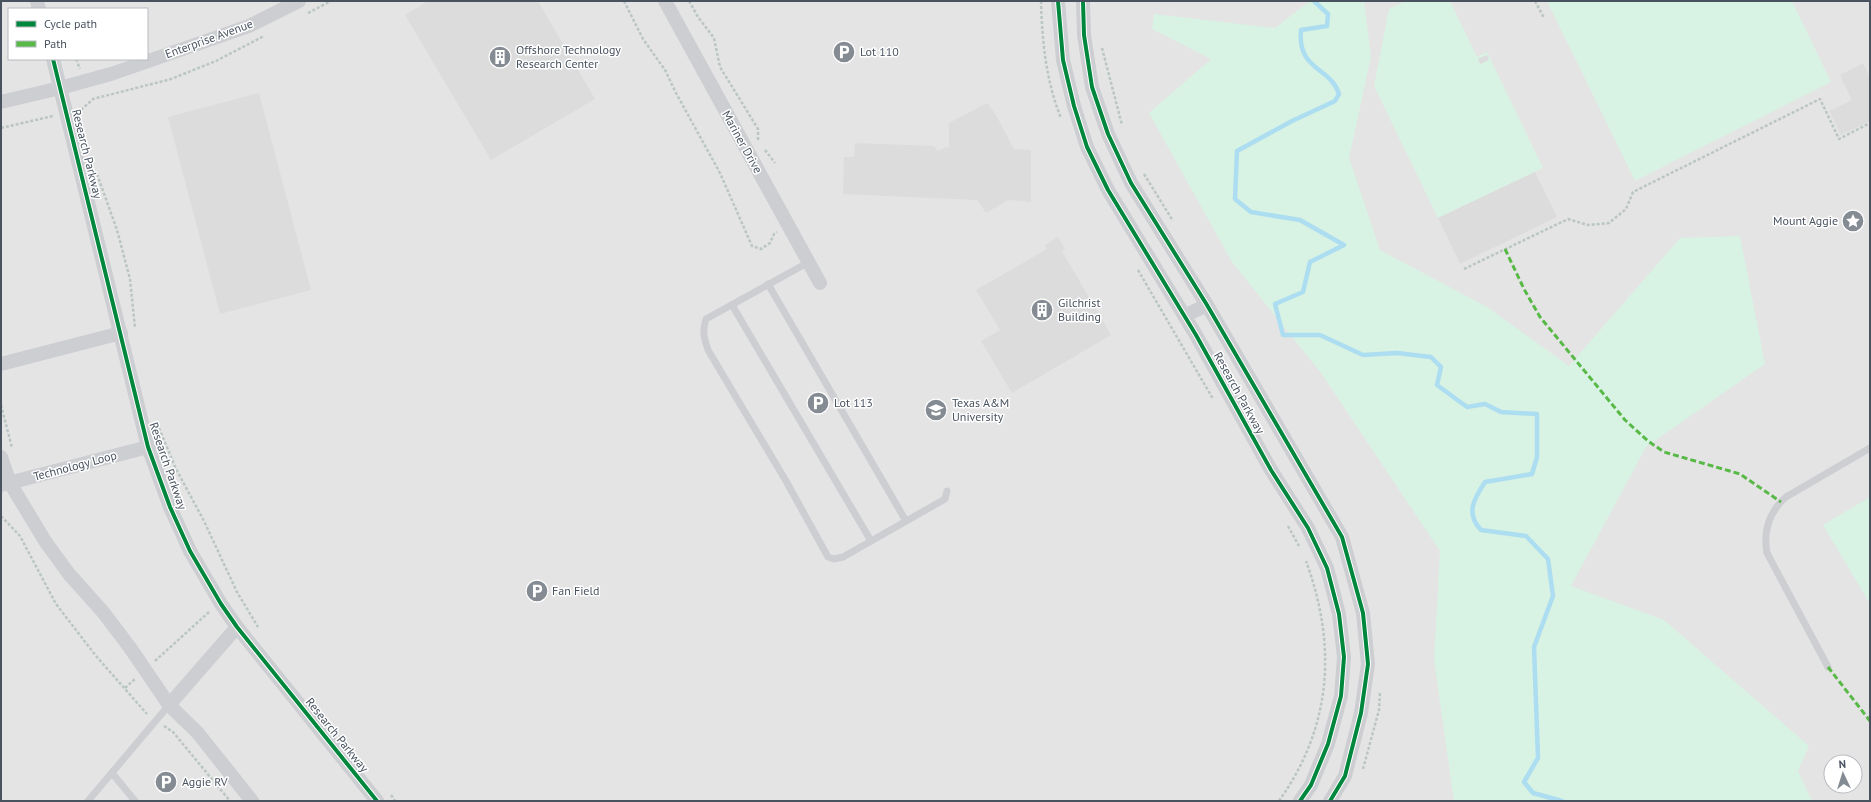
<svg xmlns="http://www.w3.org/2000/svg" width="1871" height="802" font-family="'PT Sans',sans-serif">
<style>
.education{fill:#e5e4e5;fill-rule:evenodd}
.green{fill:#d8f2e4}
.lines{fill:none;stroke-linecap:round;stroke-linejoin:round}
.stream{stroke:#acddf0;stroke-width:4.5}
.building{fill:#dcdcdd}
.path{stroke:#bac6c3;stroke-width:2.5;stroke-dasharray:3 2;stroke-linecap:butt}
.lane{stroke:#cdced1;stroke-width:7}
.street{stroke:#cdced1;stroke-width:14}
.quiet{stroke:#58b947;stroke-width:3;stroke-dasharray:6 3;stroke-linecap:butt}
.cycleway-casing{stroke:#fff;stroke-width:6}
.cycleway{stroke:#00873e;stroke-width:4}
.labels{text-anchor:middle;stroke-width:3;stroke-linejoin:round;paint-order:stroke}
.street-label{font-size:12px;fill:#495360;stroke:#fff}
.poi-label{font-size:12px;fill:#495360;stroke:#fff;text-anchor:start}
</style>
<rect width="100%" height="100%" fill="#f3f3f3"/>
<path class="education" d="M 1,1 L 1870,1 L 1870,801 L 1,801 ZM 9,9 L 147,9 L 147,59 L 9,59 ZM 1831,762 L 1855,762 L 1855,786 L 1831,786 Z"/>
<g class="green">
<path d="M 1310,1 L 1364,1 L 1371,57 L 1349,158 L 1380,250 L 1487,307 L 1569,366 L 1680,238 L 1740,236 L 1765,364 L 1646,447 L 1571,586 L 1664,620 L 1809,746 L 1798,771 L 1812,801 L 1454,801 L 1434,660 L 1440,551 L 1321,373 L 1232,262 L 1149,113 L 1211,59 L 1152,29 L 1154,14 L 1275,28 Z"/>
<path d="M 1406,1 L 1450,1 L 1477,57 L 1487,52 L 1543,168 L 1438,218 L 1374,86 L 1389,9 Z"/>
<path d="M 1547,1 L 1792,1 L 1831,82 L 1635,181 Z"/>
<path d="M 1870,497 L 1870,604 L 1823,525 Z"/>
</g>
<g class="lines">
<path class="stream" d="M 1314,1 L 1328,14 L 1327,26 L 1301,30 C 1297,71 1331,67 1339,94 L 1335,101 L 1292,121 L 1237,151 L 1235,199 L 1251,212 L 1300,220 L 1344,245 L 1310,262 L 1303,292 L 1275,304 L 1283,335 L 1320,335 L 1363,355 L 1397,353 L 1431,357 L 1441,367 L 1437,385 L 1467,407 L 1485,404 L 1501,412 L 1537,414 L 1537,457 L 1532,474 L 1485,482 C 1474,499 1465,513 1481,530 L 1526,536 L 1548,559 L 1553,596 L 1534,647 L 1538,758 L 1524,782 L 1533,793 L 1562,801"/>
</g>
<g class="building">
<path d="M 428,1 L 538,1 L 595,99 L 491,160 L 405,15 Z"/>
<path d="M 1487,55 L 1489,60 L 1480,64 L 1478,59 Z"/>
<path d="M 1863,63 L 1870,77 L 1870,121 L 1841,135 L 1829,111 L 1852,100 L 1840,75 Z"/>
<path d="M 259,93 L 311,290 L 220,314 L 168,117 Z"/>
<path d="M 987,103 L 996,115 L 1014,149 L 1031,150 L 1031,202 L 1008,200 L 986,213 L 977,200 L 843,194 L 844,157 L 854,157 L 855,143 L 934,146 L 938,151 L 946,147 L 949,148 L 949,123 Z"/>
<path d="M 1535,172 L 1557,217 L 1460,264 L 1438,218 Z"/>
<path d="M 1058,237 L 1065,249 L 1062,251 L 1111,335 L 1012,393 L 981,341 L 1000,330 L 976,290 L 1047,249 L 1045,245 Z"/>
</g>
<g class="lines">
<g class="path">
<path d="M 624,1 L 643,39 L 665,70 L 676,93 L 720,173 L 752,246 L 761,249 L 770,243 L 774,234 L 777,232"/>
<path d="M 689,1 L 698,17 L 714,38 L 720,67 L 758,129 L 758,140"/>
<path d="M 1041,1 C 1042,41 1046,81 1061,118"/>
<path d="M 1535,1 L 1544,18"/>
<path d="M 308,13 L 331,1"/>
<path d="M 1102,48 L 1122,125"/>
<path d="M 76,59 L 80,69"/>
<path d="M 81,110 L 93,99 L 171,79 L 216,61 L 264,36"/>
<path d="M 1,128 L 53,116"/>
<path d="M 765,150 L 775,163"/>
<path d="M 97,174 L 117,230 L 130,279 L 135,328"/>
<path d="M 1144,174 L 1173,221"/>
<path d="M 1464,269 L 1568,219 L 1588,225 L 1609,223 L 1626,209 L 1633,192 L 1820,99 L 1839,139 L 1870,123"/>
<path d="M 1138,270 L 1213,399"/>
<path d="M 1,405 L 12,448"/>
<path d="M 159,428 L 176,469 L 204,521 L 237,592 L 258,627"/>
<path d="M 1,516 L 20,536 L 56,604 L 96,656 L 147,714"/>
<path d="M 1288,526 L 1299,546"/>
<path d="M 155,661 L 209,612"/>
<path d="M 125,688 L 135,679"/>
<path d="M 164,726 L 173,732 L 230,801"/>
<path d="M 1363,769 L 1379,710 L 1380,693"/>
<path d="M 391,795 L 395,801"/>
<path d="M 1279,801 C 1332,726 1337,646 1306,561"/>
</g>
<g class="lane">
<path d="M 809,262 L 706,319 C 702,331 704,338 708,350 L 786,481 L 828,557 L 834,559 L 843,557 L 945,499 L 947,491"/>
<path d="M 768,284 L 906,521"/>
<path d="M 732,305 L 871,541"/>
<path d="M 1828,667 L 1767,553 C 1763,531 1769,512 1786,497 L 1870,448"/>
<path d="M 112,773 L 135,801"/>
<path d="M 88,801 L 169,705"/>
</g>
<g class="street">
<path d="M 37,1 L 39,9"/>
<path d="M 665,1 L 820,283"/>
<path d="M 1058,1 L 1063,60 L 1074,106 L 1087,147 L 1108,190 L 1196,335 L 1271,470 L 1308,528 L 1327,568 L 1339,614 L 1344,657 L 1341,696 L 1328,744 L 1311,785 L 1300,801"/>
<path d="M 1083,1 L 1084,35 L 1092,87 L 1108,134 L 1131,183 L 1207,305 L 1342,537 L 1363,613 L 1368,664 L 1361,713 L 1345,776 L 1330,801"/>
<path d="M 53,59 L 148,447 L 170,507 L 190,551 L 221,604 L 237,627 L 377,801"/>
<path d="M 1,102 L 60,88 L 111,74 L 249,26 L 299,1"/>
<path d="M 1184,316 L 1207,305"/>
<path d="M 1,364 L 121,333"/>
<path d="M 1,457 L 10,483 L 45,541 L 69,574 L 103,612 L 131,649 L 169,705 L 197,732 L 252,801"/>
<path d="M 1,485 L 148,447"/>
<path d="M 169,705 L 237,627"/>
</g>
<g class="quiet">
<path d="M 1505,249 L 1524,289 L 1540,317 L 1625,420 L 1648,441 L 1664,452 L 1740,474 L 1781,502"/>
<path d="M 1828,667 L 1870,721"/>
</g>
<g class="cycleway-casing">
<g id="cycleway">
<path d="M 1058,1 L 1063,60 L 1074,106 L 1087,147 L 1108,190 L 1196,335 L 1271,470 L 1308,528 L 1327,568 L 1339,614 L 1344,657 L 1341,696 L 1328,744 L 1311,785 L 1300,801"/>
<path d="M 1083,1 L 1084,35 L 1092,87 L 1108,134 L 1131,183 L 1207,305 L 1342,537 L 1363,613 L 1368,664 L 1361,713 L 1345,776 L 1330,801"/>
<path d="M 53,59 L 148,447 L 170,507 L 190,551 L 221,604 L 237,627 L 377,801"/>
</g>
</g>
<use href="#cycleway" class="cycleway"/>
</g>
<defs>
<g id="parking-disc" transform="scale(1.15)"><circle r="9.5" fill="#848b93" stroke="#fff"/><path d="M-3.5-5.5H1a3.5 3.5 0 0 1 0 7H-1V5.5H-3.5ZM-1-3.4V-.6H.8a1.4 1.4 0 0 0 0-2.8Z" fill="#fff"/></g>
<g id="building-disc" transform="scale(1.15)"><circle r="9.5" fill="#848b93" stroke="#fff"/><path d="M-4-6H4V6H1V3H-1V6H-4ZM-2.5-4.3h1.7v1.8h-1.7ZM.8-4.3h1.7v1.8H.8ZM-2.5-1h1.7V.8h-1.7ZM.8-1h1.7V.8H.8Z" fill="#fff"/></g>
<g id="sight-disc" transform="scale(1.15)"><circle r="9.5" fill="#848b93" stroke="#fff"/><path d="M0-6L1.8-2.2L6-1.7L2.9 1.2L3.7 5.4L0 3.3L-3.7 5.4L-2.9 1.2L-6-1.7L-1.8-2.2Z" fill="#fff"/></g>
<g id="university-disc" transform="scale(1.15)"><circle r="9.5" fill="#848b93" stroke="#fff"/><path d="M0-5L7-2L0 1L-7-2ZM-4 1L0 2.5L4 1V4Q0 6-4 4Z" fill="#fff"/></g>
</defs>
<g fill-rule="evenodd">
<use href="#parking-disc" x="844" y="52"/>
<use href="#building-disc" x="500" y="57"/>
<use href="#sight-disc" x="1853" y="221"/>
<use href="#building-disc" x="1042" y="310"/>
<use href="#parking-disc" x="818" y="403"/>
<use href="#university-disc" x="936" y="410"/>
<use href="#parking-disc" x="537" y="591"/>
<use href="#parking-disc" x="166" y="782"/>
</g>
<g class="labels">
<g class="street-label">
<text transform="translate(209 39) rotate(-20)" y="4">Enterprise Avenue</text>
<text transform="translate(742 142) rotate(61)" y="4">Mariner Drive</text>
<text transform="translate(87 154) rotate(76)" y="4">Research Parkway</text>
<text transform="translate(1239 393) rotate(61)" y="4">Research Parkway</text>
<text transform="translate(75 466) rotate(-15)" y="4">Technology Loop</text>
<text transform="translate(168 466) rotate(71)" y="4">Research Parkway</text>
<text transform="translate(337 735) rotate(51)" y="4">Research Parkway</text>
</g>
<g class="poi-label">
<text x="516" y="54">Offshore Technology<tspan x="516" dy="14">Research Center</tspan></text>
<text x="860" y="56">Lot 110</text>
<text x="1838" y="225" text-anchor="end">Mount Aggie</text>
<text x="1058" y="307">Gilchrist<tspan x="1058" dy="14">Building</tspan></text>
<text x="834" y="407">Lot 113</text>
<text x="952" y="407">Texas A&amp;M<tspan x="952" dy="14">University</tspan></text>
<text x="552" y="595">Fan Field</text>
<text x="182" y="786">Aggie RV</text>
</g>
</g>
<rect width="1871" height="802" fill="none" stroke="#495360" stroke-width="4"/>
<rect x="8" y="8" width="140" height="52" fill="#ffffff" stroke="#b6babf"/>
<rect x="16" y="21" width="20" height="6" fill="#00873e" stroke="#b6babf"/>
<text x="44" y="28" font-size="12" fill="#495360">Cycle path</text>
<rect x="16" y="41" width="20" height="6" fill="#58b947" stroke="#b6babf"/>
<text x="44" y="48" font-size="12" fill="#495360">Path</text>
<g transform="translate(1843 774) rotate(356)"><circle r="19" fill="#ffffff" stroke="#b6babf"/>
<path d="M0-3L7 15L0 10L-7 15Z" fill="#848b93"/>
<text y="-6" font-size="11" font-weight="bold" text-anchor="middle" fill="#495360">N</text>
</g>
</svg>
